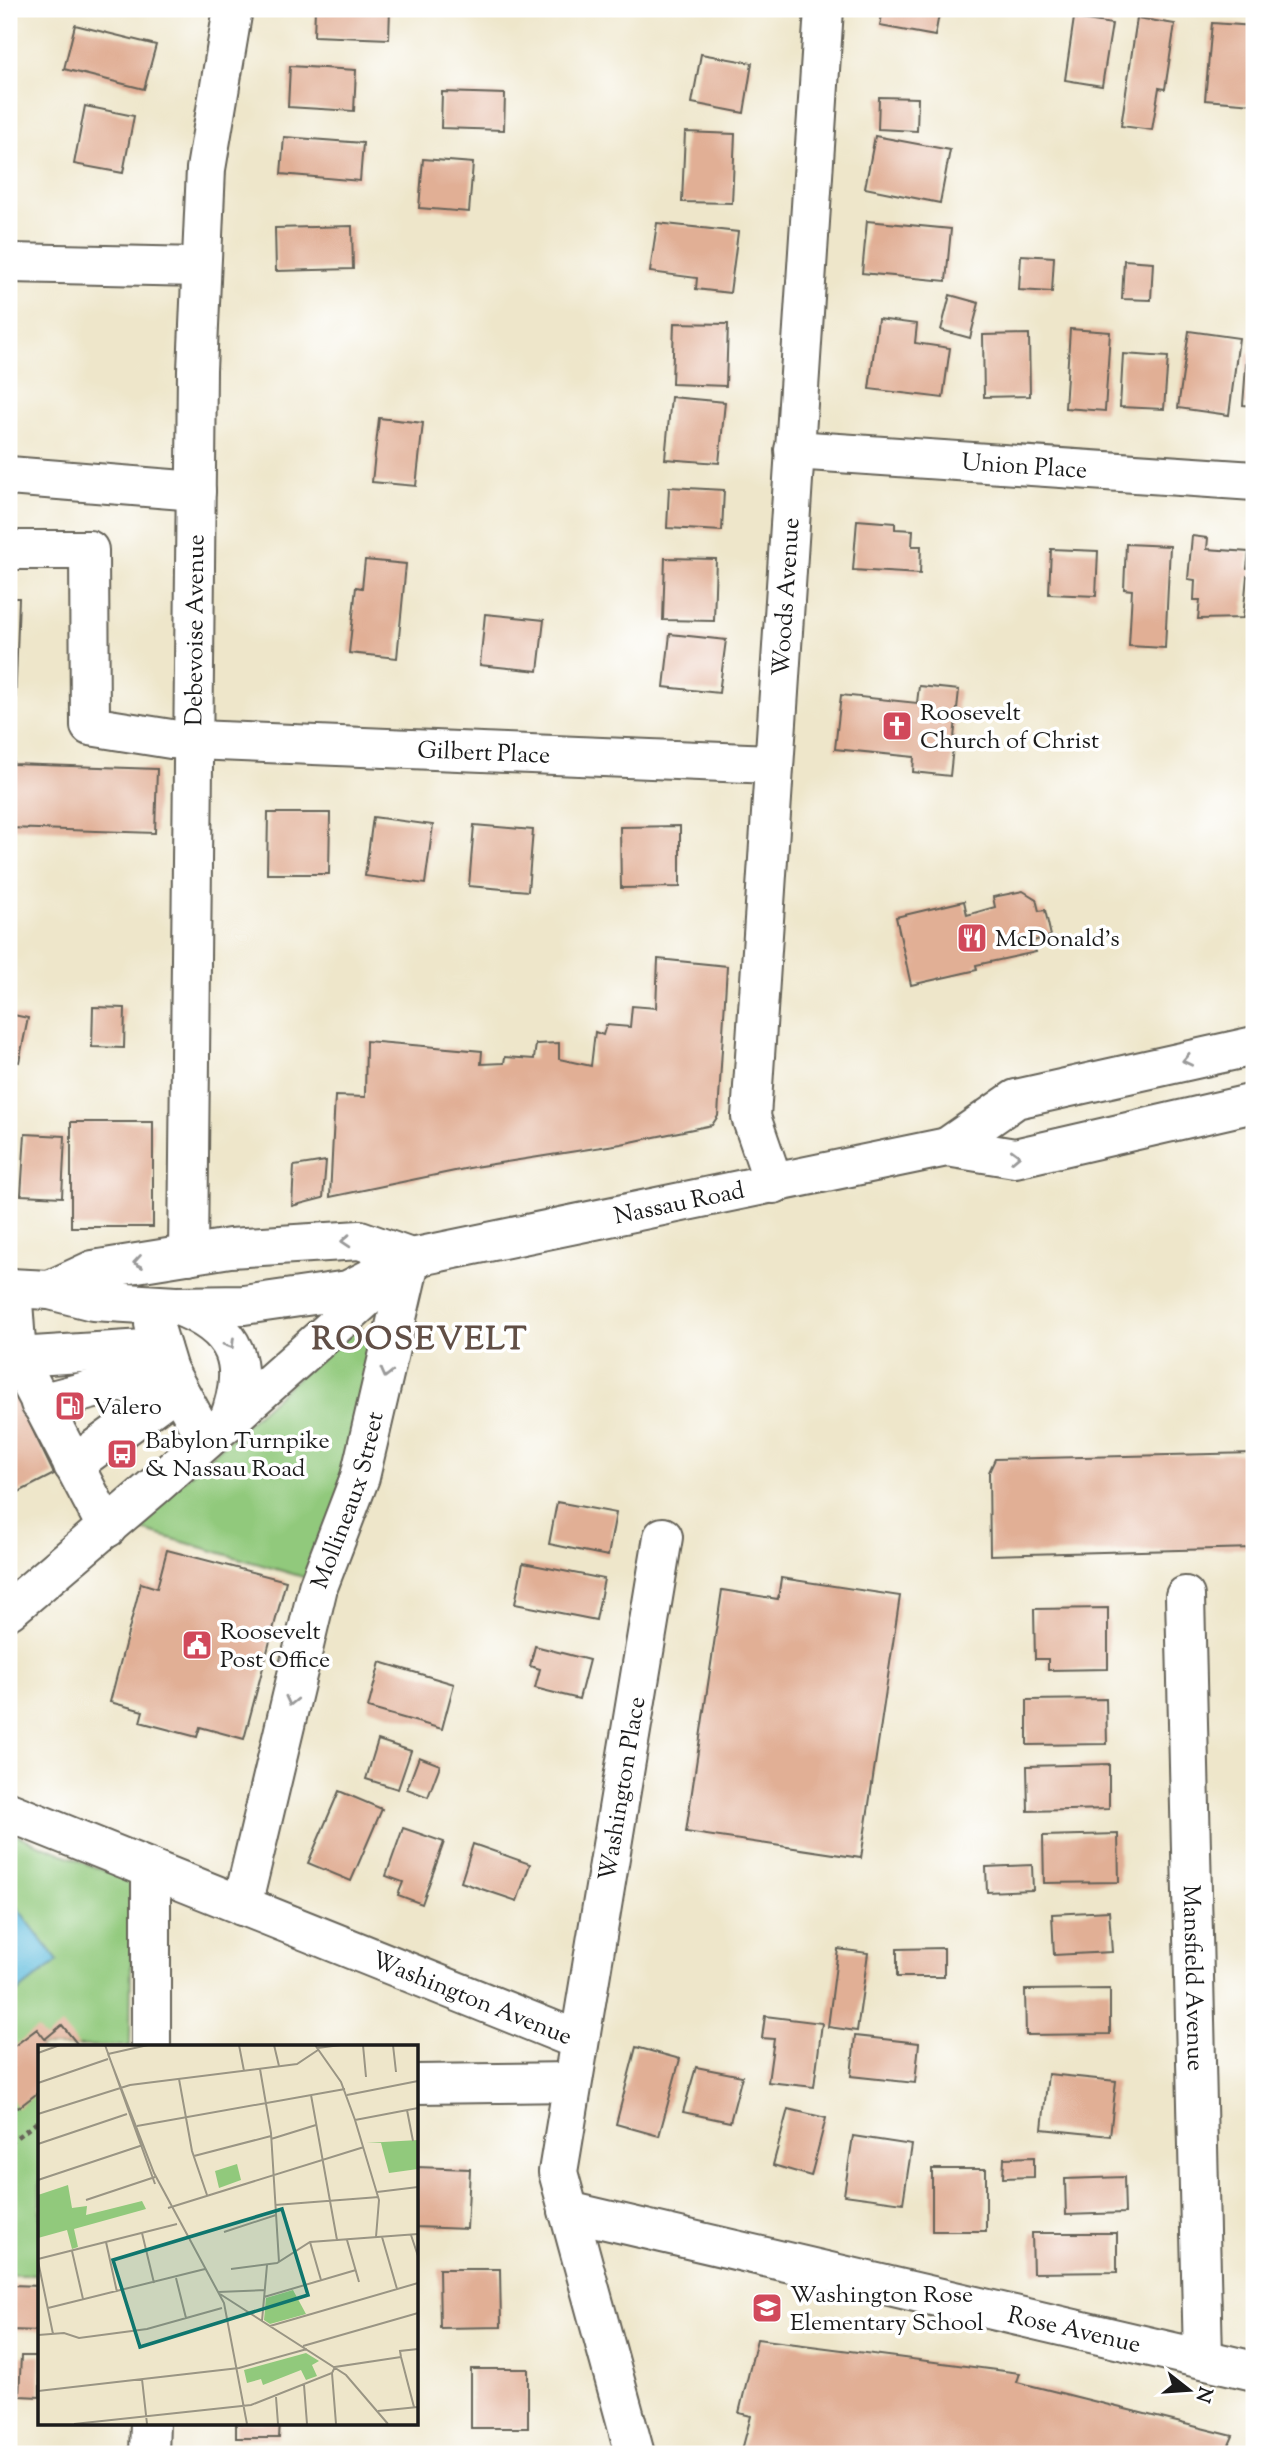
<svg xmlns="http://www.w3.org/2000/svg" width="1263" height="2463" font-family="'Sorts Mill Goudy',serif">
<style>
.green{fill:#91c97c;stroke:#56724c;stroke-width:2}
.water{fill:#5dbbdc;stroke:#3c6c7c;stroke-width:2}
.building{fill:#e1af95}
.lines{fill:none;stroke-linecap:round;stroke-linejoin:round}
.minor-casing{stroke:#666359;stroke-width:42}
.major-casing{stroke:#666359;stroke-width:42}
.path{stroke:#666359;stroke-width:4.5;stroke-dasharray:5 5;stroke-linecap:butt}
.minor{stroke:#fff;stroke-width:38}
.major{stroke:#fff;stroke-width:38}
.oneway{stroke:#999}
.labels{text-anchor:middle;stroke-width:7;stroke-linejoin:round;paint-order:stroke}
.street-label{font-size:24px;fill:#1c1c1c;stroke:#fff}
.poi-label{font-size:24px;fill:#1c1c1c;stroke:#fff;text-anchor:start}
.district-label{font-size:32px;font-weight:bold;letter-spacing:2px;fill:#614f46;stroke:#fff}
.inset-road{fill:none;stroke:#9a9584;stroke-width:2}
.view{fill:#0f766e;fill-opacity:0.15;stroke:#0f766e;stroke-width:3.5}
.inset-edge{fill:none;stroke:#1c1c1c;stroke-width:3.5}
</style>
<rect width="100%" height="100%" fill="#fff"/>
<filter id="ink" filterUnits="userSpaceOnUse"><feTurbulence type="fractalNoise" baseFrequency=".0143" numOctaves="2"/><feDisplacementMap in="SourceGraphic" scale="14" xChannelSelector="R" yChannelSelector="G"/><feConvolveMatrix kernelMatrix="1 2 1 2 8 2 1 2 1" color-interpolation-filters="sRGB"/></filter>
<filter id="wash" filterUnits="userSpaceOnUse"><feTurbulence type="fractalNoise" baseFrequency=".00686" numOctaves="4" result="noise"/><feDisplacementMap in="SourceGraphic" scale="28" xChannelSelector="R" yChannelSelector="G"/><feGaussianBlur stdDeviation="1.57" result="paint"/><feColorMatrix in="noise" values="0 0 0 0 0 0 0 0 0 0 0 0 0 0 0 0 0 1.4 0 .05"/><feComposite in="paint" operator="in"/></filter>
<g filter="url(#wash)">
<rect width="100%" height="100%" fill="#eee6ca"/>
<g class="green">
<path d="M 356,1325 L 380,1342 L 320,1582 L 132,1527 Z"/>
<path d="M 9,1832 L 132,1882 L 130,2046 L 40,2046 L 40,2275 L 9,2275 Z"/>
</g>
<path class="water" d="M 13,1902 L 58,1961 L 9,1999 L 9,1904 Z"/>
<g id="blocks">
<g class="building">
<path d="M 315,9 L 390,9 L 389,39 L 314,36 Z"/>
<path d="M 883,9 L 940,9 L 935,36 L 880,26 Z"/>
<path d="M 1074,18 L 1112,24 L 1102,86 L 1065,80 Z"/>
<path d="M 1137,18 L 1175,24 L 1165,89 L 1159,88 L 1152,130 L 1121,126 Z"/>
<path d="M 1212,23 L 1254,26 L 1253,104 L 1205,100 Z"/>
<path d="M 75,25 L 156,45 L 144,89 L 64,69 Z"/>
<path d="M 701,54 L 752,63 L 744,113 L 692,103 Z"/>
<path d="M 290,66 L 356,70 L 354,111 L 288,107 Z"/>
<path d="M 442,92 L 505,94 L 504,130 L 441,128 Z"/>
<path d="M 879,97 L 918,98 L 917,131 L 878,129 Z"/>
<path d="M 85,106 L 134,116 L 123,173 L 74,164 Z"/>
<path d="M 685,132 L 735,134 L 732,203 L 682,202 Z"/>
<path d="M 875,136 L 950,150 L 940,203 L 865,188 Z"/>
<path d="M 284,137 L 363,143 L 360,181 L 281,174 Z"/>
<path d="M 423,159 L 473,163 L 469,212 L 419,208 Z"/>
<path d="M 867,221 L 951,229 L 946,281 L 862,273 Z"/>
<path d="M 657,223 L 738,232 L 730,293 L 696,289 L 697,278 L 650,272 Z"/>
<path d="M 352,226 L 353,269 L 276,271 L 275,228 Z"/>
<path d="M 1021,255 L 1054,257 L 1052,292 L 1019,290 Z"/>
<path d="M 1124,260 L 1153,262 L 1151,300 L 1122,299 Z"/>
<path d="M 950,295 L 979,303 L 970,338 L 941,330 Z"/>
<path d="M 878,319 L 917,324 L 915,343 L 950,348 L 943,398 L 869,389 Z"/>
<path d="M 674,323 L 728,324 L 726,386 L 672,384 Z"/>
<path d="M 1070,329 L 1110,332 L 1105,411 L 1065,408 Z"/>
<path d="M 1189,331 L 1239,338 L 1229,415 L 1178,408 Z"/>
<path d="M 1029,334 L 1030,396 L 984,397 L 983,335 Z"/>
<path d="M 1247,353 L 1254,353 L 1254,406 L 1243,405 Z"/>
<path d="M 1123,354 L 1168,357 L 1164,409 L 1120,407 Z"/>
<path d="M 671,397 L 725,402 L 719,463 L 665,459 Z"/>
<path d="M 379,418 L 423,423 L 416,486 L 372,482 Z"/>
<path d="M 669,487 L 724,490 L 722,531 L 667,528 Z"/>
<path d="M 857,520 L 895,523 L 895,529 L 913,530 L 912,546 L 921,546 L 920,574 L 853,570 Z"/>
<path d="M 1192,536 L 1208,538 L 1207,549 L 1249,552 L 1247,568 L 1251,568 L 1251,577 L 1247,576 L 1243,618 L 1198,619 L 1200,600 L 1194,600 L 1195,580 L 1188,579 Z"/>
<path d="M 1126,544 L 1170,546 L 1165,648 L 1129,646 L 1132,590 L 1124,589 Z"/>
<path d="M 1051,549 L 1098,551 L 1096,596 L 1049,594 Z"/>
<path d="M 665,558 L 716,559 L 714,621 L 663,620 Z"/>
<path d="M 365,560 L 406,564 L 397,658 L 349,653 L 356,587 L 362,588 Z"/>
<path d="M 9,598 L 19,598 L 13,764 L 157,769 L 155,833 L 9,828 Z"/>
<path d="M 485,614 L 544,620 L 538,671 L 480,665 Z"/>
<path d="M 670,634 L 726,640 L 719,693 L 664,687 Z"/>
<path d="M 919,686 L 959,690 L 950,776 L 913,772 L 914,757 L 835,749 L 841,695 L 917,703 Z"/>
<path d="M 268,813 L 330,813 L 329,874 L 267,874 Z"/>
<path d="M 373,817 L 433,825 L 425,884 L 365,876 Z"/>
<path d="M 474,825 L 533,830 L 528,891 L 469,886 Z"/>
<path d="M 680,826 L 680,887 L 621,888 L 620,827 Z"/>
<path d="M 1023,891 L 1036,899 L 1039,911 L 1045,910 L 1051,936 L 1033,941 L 1036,952 L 976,965 L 977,970 L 911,985 L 896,917 L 964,901 L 967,915 L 995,907 L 993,897 Z"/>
<path d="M 658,959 L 727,966 L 718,1116 L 712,1125 L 621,1144 L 474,1167 L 330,1197 L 335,1096 L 365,1097 L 366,1041 L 482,1051 L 481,1064 L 504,1063 L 505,1057 L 534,1059 L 536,1044 L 559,1043 L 559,1059 L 591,1066 L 595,1032 L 603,1035 L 606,1025 L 630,1027 L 632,1006 L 656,1008 Z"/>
<path d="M 93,1007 L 125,1008 L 124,1048 L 92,1047 Z"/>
<path d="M 9,1014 L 28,1018 L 19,1062 L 9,1060 Z"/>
<rect x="71" y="1122" width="82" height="105"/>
<path d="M 25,1134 L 65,1136 L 62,1197 L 21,1195 Z"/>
<path d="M 326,1161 L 323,1198 L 292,1206 L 294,1166 Z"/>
<path d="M 9,1381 L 54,1474 L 9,1497 Z"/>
<path d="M 1254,1453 L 1254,1548 L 990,1555 L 989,1472 L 995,1459 Z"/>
<path d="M 557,1502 L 616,1513 L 608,1556 L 549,1544 Z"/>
<path d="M 167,1550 L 286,1581 L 244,1739 L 200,1727 L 197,1737 L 140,1722 L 143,1711 L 110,1702 L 141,1583 L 157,1588 Z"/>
<path d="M 523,1563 L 604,1579 L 596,1620 L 515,1604 Z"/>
<path d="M 781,1578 L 900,1596 L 861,1858 L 686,1832 L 722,1590 L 778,1599 Z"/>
<path d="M 1108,1608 L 1108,1669 L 1048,1670 L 1048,1659 L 1035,1659 L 1034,1609 Z"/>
<path d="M 535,1646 L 589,1660 L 579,1699 L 535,1688 L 540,1669 L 530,1666 Z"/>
<path d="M 380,1662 L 454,1684 L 442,1729 L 368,1708 Z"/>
<path d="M 1106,1699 L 1107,1744 L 1027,1745 L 1027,1700 Z"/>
<path d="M 378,1740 L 411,1751 L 398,1789 L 366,1779 Z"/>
<path d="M 419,1757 L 440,1765 L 428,1797 L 407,1789 Z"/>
<path d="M 1109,1764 L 1109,1809 L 1028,1811 L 1027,1766 Z"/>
<path d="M 339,1791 L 382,1809 L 351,1881 L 308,1863 Z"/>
<path d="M 403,1828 L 444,1842 L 422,1904 L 398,1895 L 403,1882 L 386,1876 Z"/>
<path d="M 1118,1834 L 1119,1882 L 1044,1883 L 1043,1836 Z"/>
<path d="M 473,1844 L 530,1864 L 517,1901 L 461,1882 Z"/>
<path d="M 1032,1865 L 1033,1890 L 987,1892 L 986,1867 Z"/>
<path d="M 1109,1911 L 1112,1952 L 1054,1955 L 1052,1914 Z"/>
<path d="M 944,1948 L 944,1977 L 897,1977 L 897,1949 Z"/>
<path d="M 838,1949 L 868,1953 L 857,2031 L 828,2027 Z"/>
<path d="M 1110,1989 L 1110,2034 L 1026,2035 L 1025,1990 Z"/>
<path d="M 765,2016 L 822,2023 L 814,2087 L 768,2082 L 774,2039 L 762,2038 Z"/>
<path d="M 62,2025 L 79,2046 L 40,2046 L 40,2091 L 18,2108 L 9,2096 L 9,2071 L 13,2068 L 9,2063 L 9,2050 L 37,2029 L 45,2039 Z"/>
<path d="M 855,2036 L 919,2043 L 915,2083 L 851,2076 Z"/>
<path d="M 636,2047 L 680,2059 L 659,2136 L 616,2124 Z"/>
<path d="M 696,2067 L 742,2076 L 730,2122 L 683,2112 Z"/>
<path d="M 1048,2074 L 1116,2081 L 1110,2136 L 1042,2129 Z"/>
<path d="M 788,2109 L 826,2118 L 811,2176 L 773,2165 Z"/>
<path d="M 853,2136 L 912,2145 L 903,2203 L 844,2195 Z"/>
<path d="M 1034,2157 L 1034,2177 L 1003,2178 L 1004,2158 Z"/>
<path d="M 416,2167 L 470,2169 L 467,2229 L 416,2227 Z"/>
<rect x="932" y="2169" width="54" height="62"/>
<path d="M 1124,2177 L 1125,2213 L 1066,2215 L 1065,2179 Z"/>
<path d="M 1032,2233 L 1117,2233 L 1117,2272 L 1033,2273 Z"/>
<path d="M 439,2269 L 500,2269 L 501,2327 L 440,2328 Z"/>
<path d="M 11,2285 L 40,2286 L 40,2331 L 10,2330 Z"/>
<path d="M 757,2339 L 1020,2373 L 1017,2382 L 1233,2436 L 1225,2454 L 741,2454 L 751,2416 L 739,2413 Z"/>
<path d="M 21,2356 L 40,2356 L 40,2397 L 19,2396 Z"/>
<rect x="471" y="2369" width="57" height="59"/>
<path d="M 236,2423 L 280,2423 L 279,2438 L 236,2438 Z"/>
</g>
</g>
</g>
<g filter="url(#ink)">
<use href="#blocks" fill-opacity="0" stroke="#666359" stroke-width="2"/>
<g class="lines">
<g class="minor-casing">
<g id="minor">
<path d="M 9,263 L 201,267"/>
<path id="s1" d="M 794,450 L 1254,481"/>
<path d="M 9,476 L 196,491"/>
<path id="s2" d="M 9,550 L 89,550 L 90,726 L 171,739 L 772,764"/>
<path id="s3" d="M 774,1184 L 751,1117 L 824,9"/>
<path id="s4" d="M 188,1255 L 197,370 L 206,169 L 233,9"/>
<path d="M 12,1288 L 17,1357 L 161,1348"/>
<path d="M 154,1324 L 168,1370 L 206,1440"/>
<path d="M 17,1357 L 107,1528"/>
<path d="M 40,1403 L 168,1370"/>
<path d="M 73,1465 L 177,1389"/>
<path id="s5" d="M 1185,1596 L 1203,2358"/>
<path id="s6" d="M 9,1812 L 578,2040"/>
<path id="s7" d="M 242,1906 L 318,1587 L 360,1477 L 411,1258"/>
<path d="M 151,2046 L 151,1869"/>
<path d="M 416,2084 L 572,2082"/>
<path id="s8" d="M 568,2211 L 1254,2371"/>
<path d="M 149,2454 L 150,2423"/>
<path id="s9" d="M 635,2454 L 558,2172 L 663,1537"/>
</g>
</g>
<g class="major-casing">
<g id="major">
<path d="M 947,1147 L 1016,1099 L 1254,1046"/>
<path id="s10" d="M 9,1288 L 50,1290 L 93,1301 L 176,1306 L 244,1305 L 348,1290 L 411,1258 L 947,1147 L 1015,1158 L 1254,1103"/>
<path d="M 50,1290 L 93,1270 L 230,1248 L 360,1240 L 411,1258"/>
<path d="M 178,1306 C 238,1329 250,1364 228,1422"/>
<path d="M 9,1610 L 156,1485 L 383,1283"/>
</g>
</g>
<path class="path" d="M 9,2143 L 40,2120"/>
<use href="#minor" class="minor"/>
<use href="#major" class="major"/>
</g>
<defs><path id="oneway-chevron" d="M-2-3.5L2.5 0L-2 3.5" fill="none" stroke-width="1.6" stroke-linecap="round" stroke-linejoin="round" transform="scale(1.75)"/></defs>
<g class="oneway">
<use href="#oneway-chevron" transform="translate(1187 1060) rotate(168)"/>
<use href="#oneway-chevron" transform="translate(1015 1156) rotate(-2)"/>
<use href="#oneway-chevron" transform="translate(346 1241) rotate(176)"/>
<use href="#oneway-chevron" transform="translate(138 1262) rotate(171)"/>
<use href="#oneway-chevron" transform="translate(230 1344) rotate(59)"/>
<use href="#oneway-chevron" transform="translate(386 1373) rotate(104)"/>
<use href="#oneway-chevron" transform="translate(291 1701) rotate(103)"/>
</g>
</g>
<defs>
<g id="church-square" transform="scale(1.575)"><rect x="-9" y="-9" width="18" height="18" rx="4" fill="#d1495b" stroke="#fff"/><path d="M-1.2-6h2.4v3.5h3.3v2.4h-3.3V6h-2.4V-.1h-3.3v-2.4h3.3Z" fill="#fff"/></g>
<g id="restaurant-square" transform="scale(1.575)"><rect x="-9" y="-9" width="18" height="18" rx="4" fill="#d1495b" stroke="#fff"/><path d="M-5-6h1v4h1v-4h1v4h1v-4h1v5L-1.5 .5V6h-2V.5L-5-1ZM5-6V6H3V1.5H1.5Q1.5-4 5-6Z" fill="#fff"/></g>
<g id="fuel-square" transform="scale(1.575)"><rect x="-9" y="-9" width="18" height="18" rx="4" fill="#d1495b" stroke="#fff"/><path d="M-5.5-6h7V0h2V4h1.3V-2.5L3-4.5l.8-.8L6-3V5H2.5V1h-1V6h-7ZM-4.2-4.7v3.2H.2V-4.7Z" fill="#fff"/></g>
<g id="bus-square" transform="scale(1.575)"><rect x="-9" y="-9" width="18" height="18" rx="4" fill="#d1495b" stroke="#fff"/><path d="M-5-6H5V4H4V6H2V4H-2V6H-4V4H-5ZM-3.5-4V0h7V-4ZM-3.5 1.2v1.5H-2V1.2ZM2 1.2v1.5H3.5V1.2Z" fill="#fff"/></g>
<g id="civic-square" transform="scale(1.575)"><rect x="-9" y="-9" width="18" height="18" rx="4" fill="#d1495b" stroke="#fff"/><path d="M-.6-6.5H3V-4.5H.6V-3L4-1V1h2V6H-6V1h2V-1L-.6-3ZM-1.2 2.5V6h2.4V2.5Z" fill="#fff"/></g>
<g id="school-square" transform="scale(1.575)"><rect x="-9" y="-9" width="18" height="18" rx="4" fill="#d1495b" stroke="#fff"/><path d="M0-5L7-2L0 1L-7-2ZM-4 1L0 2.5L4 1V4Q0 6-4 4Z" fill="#fff"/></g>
</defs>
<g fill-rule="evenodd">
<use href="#church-square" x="897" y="726"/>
<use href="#restaurant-square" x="972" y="938"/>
<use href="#fuel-square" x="70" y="1406"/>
<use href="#bus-square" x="122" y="1454"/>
<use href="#civic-square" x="197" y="1645"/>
<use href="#school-square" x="767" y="2308"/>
</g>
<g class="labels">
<g class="street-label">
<text dy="8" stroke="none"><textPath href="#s1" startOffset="231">Union Place</textPath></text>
<text dy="8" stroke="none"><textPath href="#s3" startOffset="592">Woods Avenue</textPath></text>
<text dy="8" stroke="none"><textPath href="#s4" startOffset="625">Debevoise Avenue</textPath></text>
<text dy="8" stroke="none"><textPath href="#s2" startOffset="651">Gilbert Place</textPath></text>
<text dy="8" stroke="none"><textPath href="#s10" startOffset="686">Nassau Road</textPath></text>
<text dy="8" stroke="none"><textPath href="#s7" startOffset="420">Mollineaux Street</textPath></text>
<text dy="8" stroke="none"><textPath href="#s9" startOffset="681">Washington Place</textPath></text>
<text dy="8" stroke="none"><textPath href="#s5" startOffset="382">Mansfield Avenue</textPath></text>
<text dy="8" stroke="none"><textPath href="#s6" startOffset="499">Washington Avenue</textPath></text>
<text dy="8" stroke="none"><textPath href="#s8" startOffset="520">Rose Avenue</textPath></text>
</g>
<g class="poi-label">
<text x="920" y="720">Roosevelt<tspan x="920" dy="28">Church of Christ</tspan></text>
<text x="995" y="946">McDonald's</text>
<text x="93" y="1414">Valero</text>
<text x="145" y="1448">Babylon Turnpike<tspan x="145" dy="28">&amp; Nassau Road</tspan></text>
<text x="220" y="1639">Roosevelt<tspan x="220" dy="28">Post Office</tspan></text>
<text x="790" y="2302">Washington Rose<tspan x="790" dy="28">Elementary School</tspan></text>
</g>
<g class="district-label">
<text x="420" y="1349">ROOSEVELT</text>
</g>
</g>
<g transform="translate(38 2045)">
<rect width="380" height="380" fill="#eee6ca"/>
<path d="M 380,95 L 380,124 L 351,128 L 343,98 L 328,98 ZM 199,119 L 203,135 L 181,143 L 177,126 ZM 30,140 L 34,163 L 49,161 L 48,170 L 104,156 L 108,164 L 36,184 L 40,202 L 34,204 L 29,185 L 0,193 L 0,150 ZM 255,245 L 268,269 L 232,279 L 226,275 L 228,253 ZM 268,308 L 281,316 L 274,320 L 279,331 L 268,335 L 263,325 L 225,340 L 223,334 L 209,338 L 206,325 Z" fill="#91c97c"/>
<path class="inset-road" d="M 67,0 L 117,139M 201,0 L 206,26M 236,0 L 241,21M 277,0 L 303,37 L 317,75 L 341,155 L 338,192M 325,0 L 328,32M 355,0 L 358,27M 279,3 L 303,0M 0,8 L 22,0M 70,9 L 110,0M 70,9 L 116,128 L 186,258 L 209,379M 222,24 L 233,88 L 241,217M 141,34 L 154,106 L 169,150M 0,38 L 70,14M 273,50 L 299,195M 309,50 L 380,36M 369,65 L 375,96M 0,69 L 92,40 L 259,19 L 280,5M 317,75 L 380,63M 99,81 L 307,44M 233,94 L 278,80M 0,99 L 89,69M 156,111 L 233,91M 0,135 L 105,100M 339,147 L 380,142M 48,155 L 117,132M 237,160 L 341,152M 130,163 L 326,102M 186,187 L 238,170M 104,188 L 116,238M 373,190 L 380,211M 344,192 L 359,244M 309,195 L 321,237M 68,197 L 79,247M 272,197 L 283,235M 34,206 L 45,254M 0,214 L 139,179M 0,216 L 15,289M 193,224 L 239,218 L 272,197 L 380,189M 138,233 L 148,273M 180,247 L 227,245M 182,249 L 308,330 L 350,379M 226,252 L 318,225M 10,263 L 167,224M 224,276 L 229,220M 232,281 L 380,238M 0,290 L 26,288 L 41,293 L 109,284 L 184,263M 265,301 L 380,268M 363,312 L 376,362M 363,312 L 362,306 L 380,304M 294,328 L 298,379M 104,334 L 109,379M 266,340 L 269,379M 0,346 L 201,323 L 269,304M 238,352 L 240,379M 340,366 L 380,362M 36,379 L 213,360 L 294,328 L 297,322 L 363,312"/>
<path class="view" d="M 244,164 L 270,250 L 102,302 L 75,215 Z"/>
<rect width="380" height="380" class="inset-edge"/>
</g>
<rect width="1263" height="2463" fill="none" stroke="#fff" stroke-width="35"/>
<g transform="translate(1189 2390) rotate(107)" stroke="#ffffff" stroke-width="5" paint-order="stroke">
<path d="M0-5L12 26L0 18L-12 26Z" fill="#1c1c1c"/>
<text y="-10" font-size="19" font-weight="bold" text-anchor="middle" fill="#1c1c1c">N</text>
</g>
</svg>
